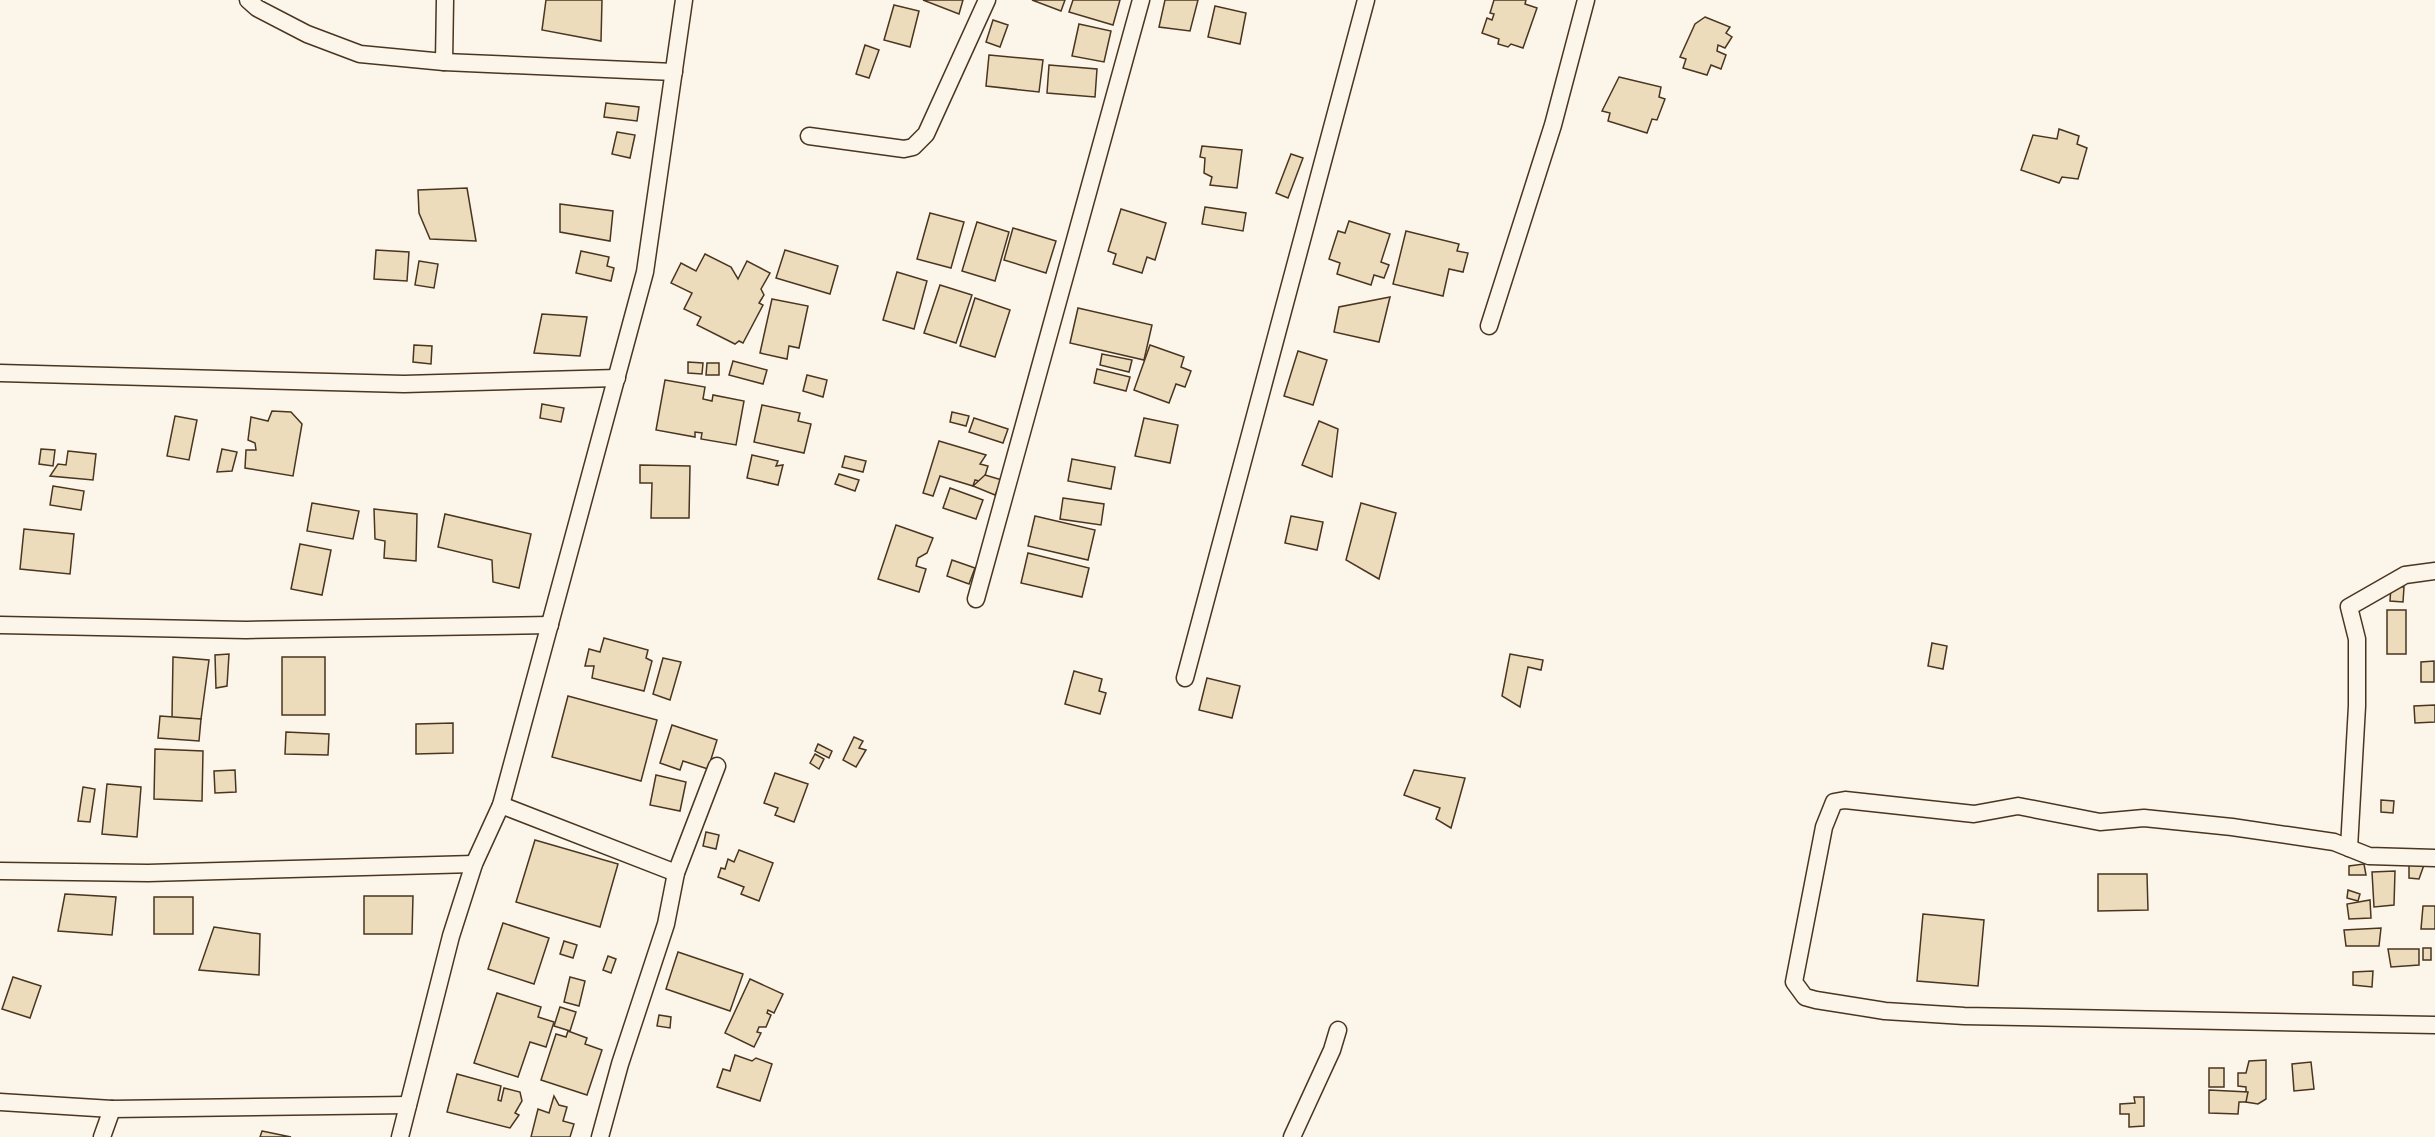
<svg xmlns="http://www.w3.org/2000/svg" width="2435" height="1137" font-family="Poppins,sans-serif">
<style>
.building{fill:#ecdcbc;stroke:#4a3520;stroke-width:1.5}
.lines{fill:none;stroke-linecap:round;stroke-linejoin:round}
.minor-casing{stroke:#4a3520;stroke-width:19}
.minor{stroke:#fbf6e9;stroke-width:16}
</style>
<rect width="100%" height="100%" fill="#fbf6e9"/>
<g class="building">
<path d="M 546,0 L 602,0 L 601,41 L 542,30 Z"/>
<path d="M 923,0 L 963,0 L 959,14 Z"/>
<path d="M 1032,0 L 1065,0 L 1061,11 Z"/>
<path d="M 1073,0 L 1120,0 L 1113,25 L 1069,12 Z"/>
<path d="M 1165,0 L 1198,0 L 1190,31 L 1159,27 Z"/>
<path d="M 1494,0 L 1526,0 L 1525,4 L 1537,8 L 1523,48 L 1511,44 L 1508,47 L 1498,44 L 1499,39 L 1482,33 L 1487,18 L 1492,20 L 1494,14 L 1490,13 Z"/>
<path d="M 894,5 L 919,11 L 910,47 L 884,40 Z"/>
<path d="M 1215,6 L 1246,13 L 1240,44 L 1208,37 Z"/>
<path d="M 1705,17 L 1730,27 L 1726,33 L 1732,37 L 1725,48 L 1718,45 L 1717,51 L 1726,55 L 1721,69 L 1711,65 L 1707,75 L 1683,68 L 1686,59 L 1680,57 L 1695,24 Z"/>
<path d="M 993,20 L 1008,25 L 1000,47 L 986,42 Z"/>
<path d="M 1079,24 L 1111,31 L 1104,62 L 1072,56 Z"/>
<path d="M 865,45 L 879,50 L 869,78 L 856,74 Z"/>
<path d="M 989,55 L 1043,60 L 1039,92 L 986,86 Z"/>
<path d="M 1049,65 L 1097,69 L 1095,97 L 1047,93 Z"/>
<path d="M 1619,77 L 1661,87 L 1659,97 L 1665,99 L 1657,120 L 1652,119 L 1647,133 L 1608,121 L 1610,113 L 1602,111 Z"/>
<path d="M 606,103 L 639,107 L 637,121 L 604,117 Z"/>
<path d="M 2059,129 L 2079,136 L 2077,144 L 2087,148 L 2078,179 L 2062,177 L 2059,183 L 2021,170 L 2033,135 L 2057,139 Z"/>
<path d="M 617,132 L 635,135 L 630,158 L 612,154 Z"/>
<path d="M 1202,146 L 1242,150 L 1237,188 L 1210,185 L 1212,177 L 1204,173 L 1205,158 L 1200,157 Z"/>
<path d="M 1291,154 L 1303,158 L 1288,198 L 1276,193 Z"/>
<path d="M 467,188 L 476,241 L 430,239 L 419,213 L 418,190 Z"/>
<path d="M 560,204 L 613,211 L 610,241 L 560,232 Z"/>
<path d="M 1205,207 L 1246,213 L 1243,231 L 1202,224 Z"/>
<path d="M 1121,209 L 1166,223 L 1155,260 L 1147,257 L 1142,273 L 1113,264 L 1116,254 L 1108,251 Z"/>
<path d="M 930,213 L 964,222 L 951,268 L 917,259 Z"/>
<path d="M 1349,221 L 1390,234 L 1381,262 L 1389,265 L 1384,278 L 1374,275 L 1371,285 L 1337,274 L 1340,263 L 1329,259 L 1338,231 L 1345,233 Z"/>
<path d="M 977,222 L 1009,232 L 995,281 L 962,271 Z"/>
<path d="M 1013,228 L 1056,241 L 1046,273 L 1004,260 Z"/>
<path d="M 1406,231 L 1459,244 L 1457,251 L 1468,253 L 1463,272 L 1449,269 L 1443,296 L 1393,284 Z"/>
<path d="M 376,250 L 409,252 L 407,281 L 374,279 Z"/>
<path d="M 785,250 L 838,266 L 830,294 L 776,278 Z"/>
<path d="M 581,251 L 609,257 L 607,266 L 614,268 L 611,281 L 576,273 Z"/>
<path d="M 705,254 L 731,267 L 738,279 L 747,261 L 770,273 L 761,289 L 764,295 L 759,303 L 763,305 L 743,343 L 739,341 L 735,344 L 697,325 L 701,317 L 684,309 L 692,293 L 671,283 L 681,263 L 696,271 Z"/>
<path d="M 419,261 L 438,264 L 434,288 L 415,285 Z"/>
<path d="M 897,272 L 927,281 L 914,329 L 883,320 Z"/>
<path d="M 940,285 L 972,295 L 956,343 L 924,333 Z"/>
<path d="M 1390,297 L 1379,342 L 1334,332 L 1339,307 Z"/>
<path d="M 975,298 L 1010,310 L 995,357 L 960,346 Z"/>
<path d="M 772,299 L 808,306 L 799,348 L 789,346 L 787,359 L 760,353 Z"/>
<path d="M 1078,308 L 1152,325 L 1144,360 L 1070,343 Z"/>
<path d="M 542,314 L 587,317 L 580,356 L 534,353 Z"/>
<path d="M 414,345 L 432,346 L 431,364 L 413,362 Z"/>
<path d="M 1150,345 L 1184,357 L 1181,367 L 1191,371 L 1185,387 L 1176,384 L 1169,403 L 1134,390 Z"/>
<path d="M 1298,351 L 1327,360 L 1313,405 L 1284,396 Z"/>
<path d="M 1102,354 L 1132,360 L 1129,372 L 1100,365 Z"/>
<path d="M 733,361 L 767,370 L 763,384 L 729,375 Z"/>
<path d="M 688,362 L 703,363 L 702,374 L 688,373 Z"/>
<path d="M 707,363 L 719,363 L 719,375 L 706,375 Z"/>
<path d="M 1097,369 L 1130,377 L 1126,391 L 1094,383 Z"/>
<path d="M 807,375 L 827,380 L 823,397 L 803,391 Z"/>
<path d="M 665,380 L 705,387 L 703,399 L 712,401 L 713,395 L 744,401 L 736,445 L 701,439 L 702,433 L 695,432 L 695,437 L 656,430 Z"/>
<path d="M 542,404 L 564,408 L 561,422 L 540,418 Z"/>
<path d="M 762,405 L 800,413 L 798,421 L 811,424 L 804,453 L 754,442 Z"/>
<path d="M 272,411 L 291,412 L 302,424 L 293,476 L 245,468 L 246,450 L 256,450 L 255,443 L 248,440 L 251,417 L 268,421 Z"/>
<path d="M 952,412 L 969,416 L 966,426 L 950,422 Z"/>
<path d="M 175,416 L 197,420 L 189,460 L 167,456 Z"/>
<path d="M 974,418 L 1008,429 L 1003,443 L 969,432 Z"/>
<path d="M 1144,418 L 1178,425 L 1170,463 L 1135,456 Z"/>
<path d="M 1319,421 L 1338,429 L 1332,477 L 1302,465 Z"/>
<path d="M 939,441 L 986,455 L 980,464 L 988,466 L 983,482 L 975,480 L 973,486 L 940,476 L 933,496 L 923,493 Z"/>
<path d="M 41,449 L 55,450 L 53,466 L 39,464 Z"/>
<path d="M 222,449 L 237,452 L 232,471 L 217,472 Z"/>
<path d="M 68,451 L 96,454 L 93,480 L 50,476 L 58,464 L 66,465 Z"/>
<path d="M 752,455 L 778,461 L 776,466 L 783,465 L 778,485 L 747,478 Z"/>
<path d="M 845,456 L 866,461 L 863,472 L 842,467 Z"/>
<path d="M 1072,459 L 1115,467 L 1111,489 L 1068,481 Z"/>
<path d="M 640,465 L 690,466 L 689,518 L 651,518 L 652,483 L 640,483 Z"/>
<path d="M 839,474 L 859,480 L 855,491 L 835,484 Z"/>
<path d="M 985,475 L 1002,480 L 995,495 L 973,486 Z"/>
<path d="M 53,486 L 84,491 L 81,510 L 50,505 Z"/>
<path d="M 950,488 L 983,500 L 976,519 L 943,508 Z"/>
<path d="M 1063,498 L 1104,504 L 1101,525 L 1060,519 Z"/>
<path d="M 312,503 L 359,511 L 353,539 L 307,531 Z"/>
<path d="M 1361,503 L 1396,513 L 1379,579 L 1346,560 Z"/>
<path d="M 374,509 L 417,514 L 416,561 L 384,558 L 385,541 L 375,539 Z"/>
<path d="M 445,514 L 531,534 L 519,588 L 493,582 L 492,560 L 438,547 Z"/>
<path d="M 1035,516 L 1095,530 L 1088,560 L 1028,546 Z"/>
<path d="M 1291,516 L 1323,522 L 1317,550 L 1285,543 Z"/>
<path d="M 896,525 L 933,538 L 927,553 L 918,558 L 916,566 L 926,569 L 919,592 L 878,579 Z"/>
<path d="M 24,529 L 74,534 L 70,574 L 20,569 Z"/>
<path d="M 300,544 L 331,550 L 322,595 L 291,589 Z"/>
<path d="M 1028,553 L 1089,568 L 1082,597 L 1021,583 Z"/>
<path d="M 952,560 L 975,568 L 969,584 L 947,576 Z"/>
<path d="M 2391,586 L 2404,587 L 2403,602 L 2390,601 Z"/>
<rect x="2387" y="610" width="19" height="44"/>
<path d="M 604,638 L 648,650 L 646,658 L 652,661 L 644,691 L 592,678 L 594,666 L 585,666 L 589,649 L 600,652 Z"/>
<path d="M 1932,643 L 1947,646 L 1943,669 L 1928,666 Z"/>
<path d="M 229,654 L 227,686 L 216,688 L 215,655 Z"/>
<path d="M 1510,654 L 1543,660 L 1541,670 L 1528,667 L 1520,707 L 1502,696 Z"/>
<path d="M 173,657 L 209,660 L 201,719 L 172,718 Z"/>
<rect x="282" y="657" width="43" height="58"/>
<path d="M 663,658 L 681,662 L 670,700 L 653,694 Z"/>
<path d="M 2434,661 L 2434,682 L 2421,682 L 2421,662 Z"/>
<path d="M 1074,671 L 1102,679 L 1099,691 L 1106,693 L 1100,714 L 1065,704 Z"/>
<path d="M 1207,678 L 1240,686 L 1232,718 L 1199,710 Z"/>
<path d="M 568,696 L 657,720 L 641,781 L 552,757 Z"/>
<path d="M 2435,705 L 2435,722 L 2415,723 L 2414,706 Z"/>
<path d="M 160,716 L 201,719 L 199,741 L 158,738 Z"/>
<path d="M 453,723 L 453,753 L 416,754 L 416,724 Z"/>
<path d="M 672,725 L 717,740 L 708,769 L 683,761 L 680,770 L 660,763 Z"/>
<path d="M 286,732 L 329,734 L 328,755 L 285,754 Z"/>
<path d="M 854,737 L 863,741 L 859,748 L 866,750 L 856,767 L 843,760 Z"/>
<path d="M 818,744 L 832,751 L 829,758 L 815,751 Z"/>
<path d="M 155,749 L 203,751 L 202,801 L 154,799 Z"/>
<path d="M 815,754 L 824,759 L 819,769 L 810,763 Z"/>
<path d="M 235,770 L 236,792 L 215,793 L 214,771 Z"/>
<path d="M 1414,770 L 1465,778 L 1451,828 L 1436,819 L 1440,808 L 1404,795 Z"/>
<path d="M 775,773 L 808,784 L 794,822 L 775,815 L 778,808 L 764,803 Z"/>
<path d="M 656,775 L 686,782 L 680,811 L 650,805 Z"/>
<path d="M 107,784 L 141,787 L 137,837 L 102,834 Z"/>
<path d="M 83,787 L 95,789 L 90,822 L 78,821 Z"/>
<path d="M 2381,800 L 2394,801 L 2393,813 L 2381,812 Z"/>
<path d="M 706,832 L 719,835 L 716,849 L 703,846 Z"/>
<path d="M 535,840 L 618,864 L 600,927 L 516,902 Z"/>
<path d="M 739,850 L 773,863 L 759,901 L 741,894 L 744,887 L 718,877 L 721,868 L 725,869 L 728,859 L 734,862 Z"/>
<path d="M 2364,864 L 2366,875 L 2349,875 L 2349,866 Z"/>
<path d="M 2409,865 L 2424,865 L 2419,879 L 2409,878 Z"/>
<path d="M 2395,871 L 2394,905 L 2374,907 L 2372,872 Z"/>
<path d="M 2098,874 L 2147,874 L 2148,910 L 2098,911 Z"/>
<path d="M 2348,890 L 2360,894 L 2358,901 L 2347,898 Z"/>
<path d="M 65,894 L 116,897 L 112,935 L 58,931 Z"/>
<path d="M 364,896 L 413,896 L 412,934 L 364,934 Z"/>
<rect x="154" y="897" width="39" height="37"/>
<path d="M 2370,900 L 2371,918 L 2349,919 L 2347,904 Z"/>
<path d="M 2423,906 L 2435,906 L 2435,929 L 2421,929 Z"/>
<path d="M 1923,914 L 1984,920 L 1978,986 L 1917,981 Z"/>
<path d="M 503,923 L 549,938 L 534,984 L 488,969 Z"/>
<path d="M 214,927 L 260,934 L 259,975 L 199,970 Z"/>
<path d="M 2381,928 L 2379,946 L 2346,946 L 2344,930 Z"/>
<path d="M 564,941 L 577,945 L 573,958 L 560,954 Z"/>
<rect x="2423" y="948" width="8" height="12"/>
<path d="M 2388,949 L 2419,949 L 2419,965 L 2391,967 Z"/>
<path d="M 678,952 L 743,974 L 730,1011 L 666,989 Z"/>
<path d="M 608,956 L 616,959 L 611,973 L 603,970 Z"/>
<path d="M 2373,971 L 2372,987 L 2353,985 L 2353,972 Z"/>
<path d="M 13,977 L 41,986 L 30,1018 L 2,1009 Z"/>
<path d="M 570,977 L 585,981 L 579,1006 L 564,1002 Z"/>
<path d="M 750,979 L 783,994 L 774,1013 L 768,1010 L 767,1013 L 771,1015 L 766,1027 L 759,1027 L 757,1032 L 761,1033 L 754,1047 L 725,1033 Z"/>
<path d="M 497,993 L 541,1007 L 538,1017 L 554,1022 L 546,1047 L 530,1042 L 518,1077 L 474,1063 Z"/>
<path d="M 560,1007 L 576,1012 L 570,1031 L 554,1026 Z"/>
<path d="M 659,1015 L 671,1017 L 670,1028 L 657,1026 Z"/>
<path d="M 568,1031 L 587,1038 L 585,1044 L 602,1050 L 587,1095 L 541,1080 L 556,1034 L 566,1037 Z"/>
<path d="M 735,1055 L 752,1061 L 756,1058 L 772,1064 L 760,1101 L 717,1087 L 723,1069 L 730,1071 Z"/>
<path d="M 2266,1060 L 2266,1099 L 2258,1104 L 2246,1102 L 2246,1087 L 2238,1086 L 2238,1073 L 2246,1073 L 2249,1061 Z"/>
<path d="M 2311,1062 L 2314,1089 L 2294,1091 L 2292,1064 Z"/>
<rect x="2209" y="1068" width="15" height="19"/>
<path d="M 457,1074 L 501,1086 L 498,1100 L 501,1101 L 504,1088 L 520,1092 L 522,1101 L 515,1113 L 519,1115 L 510,1128 L 447,1112 Z"/>
<path d="M 2209,1090 L 2248,1092 L 2246,1102 L 2239,1102 L 2238,1114 L 2209,1113 Z"/>
<path d="M 554,1096 L 559,1105 L 567,1107 L 563,1121 L 574,1124 L 570,1137 L 531,1137 L 538,1109 L 549,1113 Z"/>
<path d="M 2134,1097 L 2144,1097 L 2144,1126 L 2129,1127 L 2129,1114 L 2120,1114 L 2120,1104 L 2135,1103 Z"/>
<path d="M 262,1131 L 291,1137 L 260,1137 Z"/>
</g>
<g class="lines">
<g class="minor-casing">
<g id="minor">
<path d="M 248,0 L 257,8 L 307,34 L 360,54 L 444,62 L 674,72"/>
<path d="M 444,62 L 445,0"/>
<path d="M 809,136 L 904,149 L 913,147 L 926,134 L 987,0"/>
<path d="M 1489,326 L 1553,125 L 1586,0"/>
<path d="M 0,373 L 404,384 L 617,378"/>
<path d="M 976,599 L 1141,0"/>
<path d="M 0,625 L 246,630 L 550,625"/>
<path d="M 1185,678 L 1366,0"/>
<path d="M 501,805 L 676,873"/>
<path d="M 2349,848 L 2357,706 L 2357,639 L 2349,607 L 2405,575 L 2435,571"/>
<path d="M 2435,858 L 2369,856 L 2334,842 L 2232,827 L 2144,818 L 2100,822 L 2018,806 L 1974,814 L 1845,800 L 1834,802 L 1824,827 L 1794,982 L 1805,997 L 1816,1000 L 1885,1011 L 1964,1016 L 2435,1025"/>
<path d="M 0,871 L 148,873 L 474,864"/>
<path d="M 0,1102 L 112,1109 L 408,1105"/>
<path d="M 102,1137 L 112,1109"/>
<path d="M 400,1137 L 451,936 L 474,864 L 501,805 L 645,272 L 684,0"/>
<path d="M 600,1137 L 620,1064 L 666,924 L 676,873 L 717,766"/>
<path d="M 1292,1137 L 1332,1050 L 1338,1030"/>
</g>
</g>
<use href="#minor" class="minor"/>
</g>
</svg>
